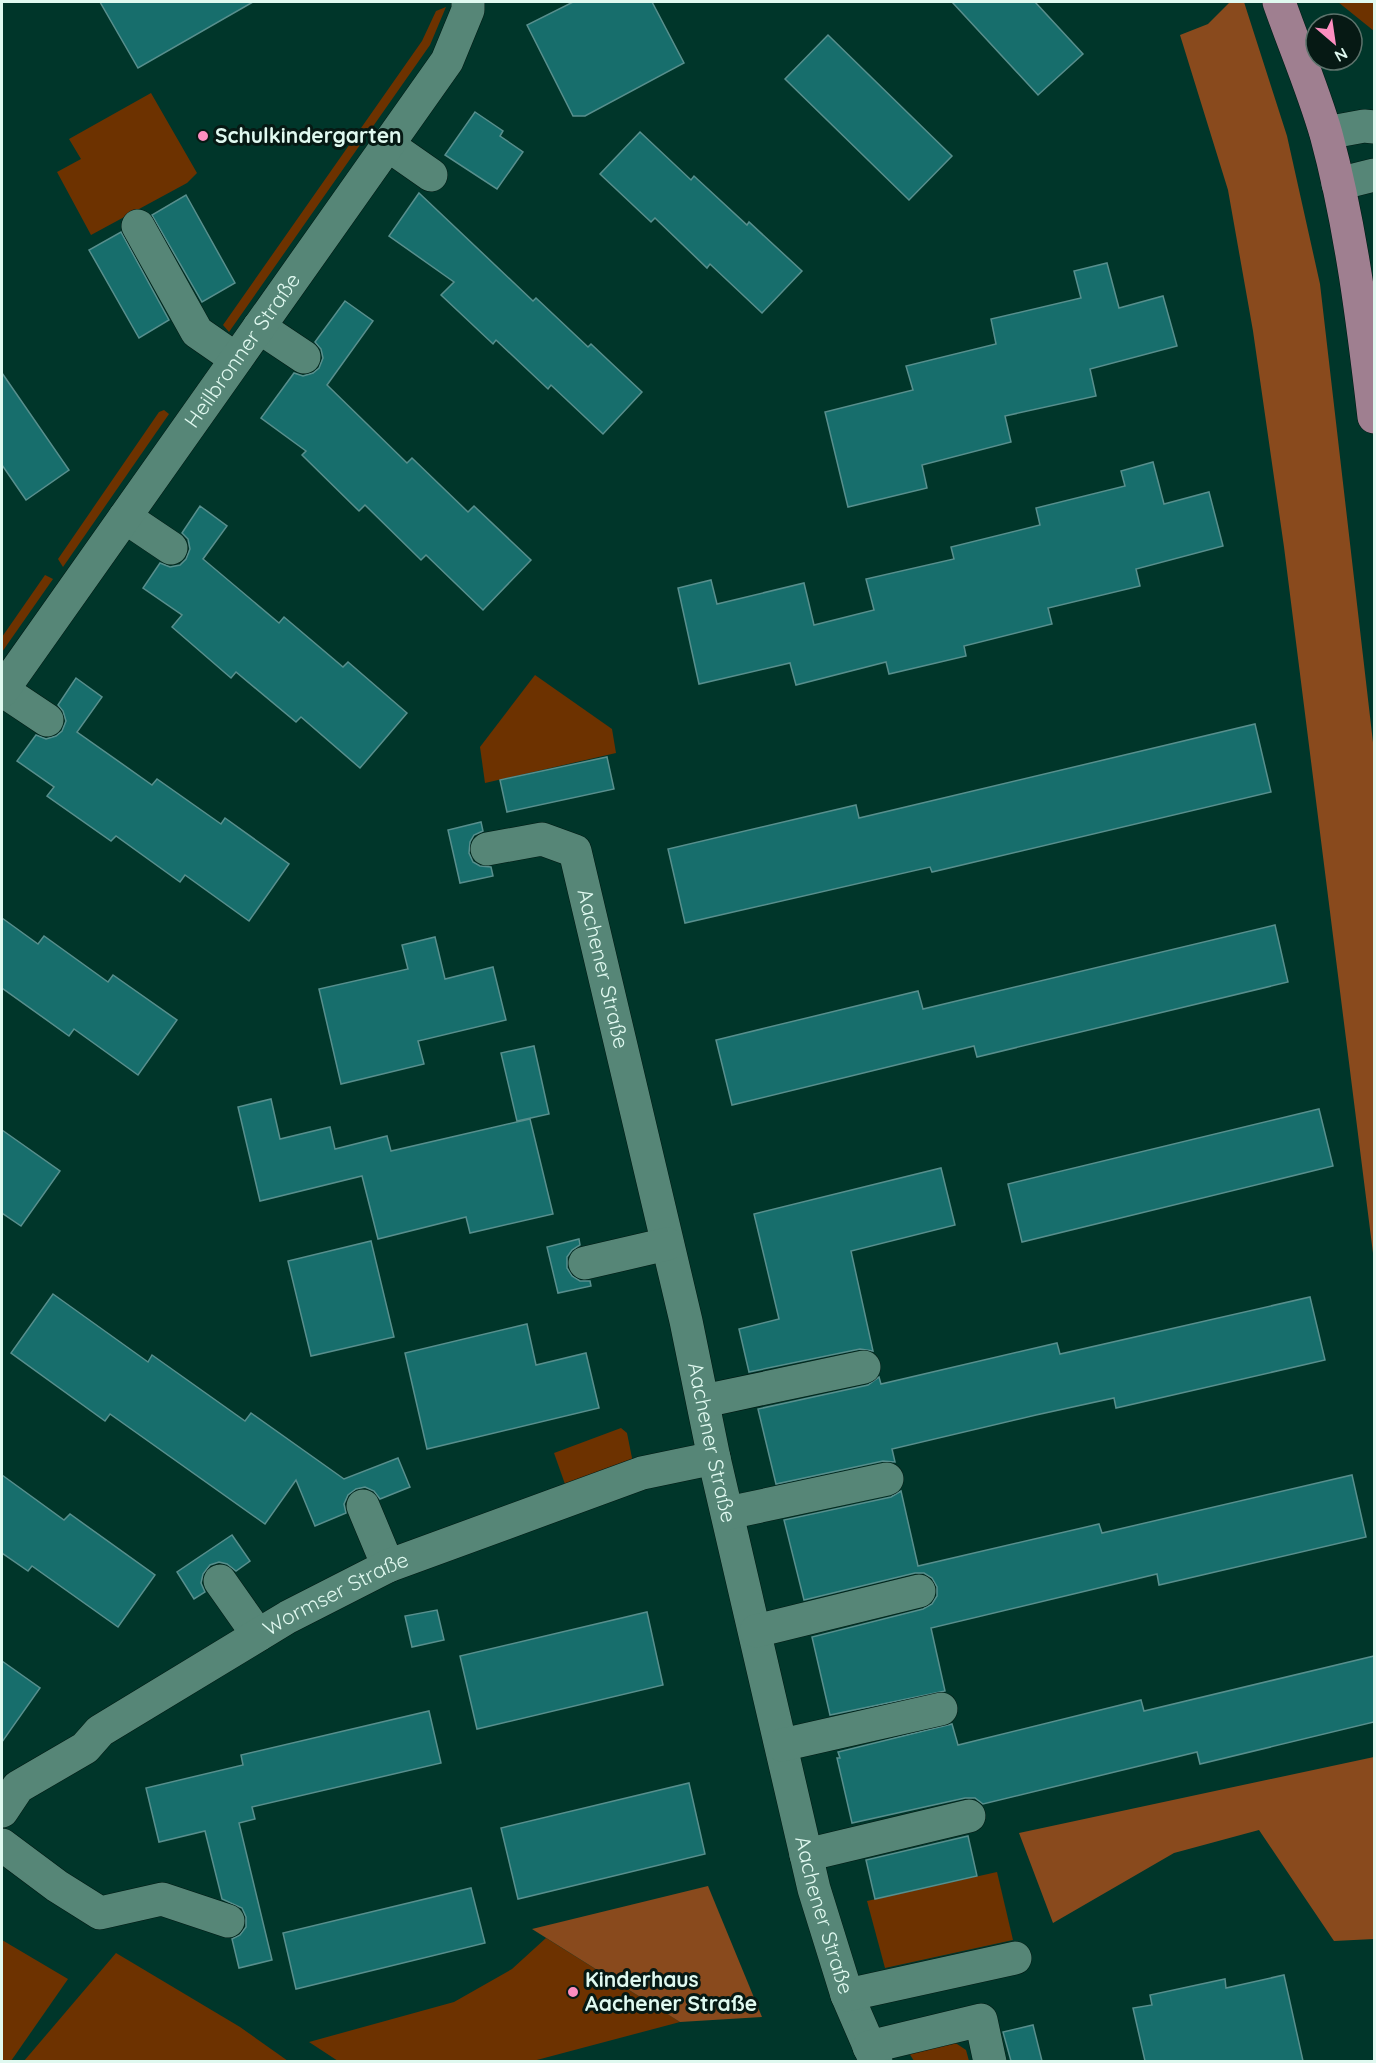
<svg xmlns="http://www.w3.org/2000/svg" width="1376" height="2063" font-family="Quicksand,sans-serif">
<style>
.green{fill:#6d3200}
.forest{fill:#894a1d}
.building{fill:#176e6c;stroke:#588f8d;stroke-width:1.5}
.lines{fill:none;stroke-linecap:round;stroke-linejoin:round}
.minor-casing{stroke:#021a14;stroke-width:34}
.major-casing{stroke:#021a14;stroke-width:34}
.minor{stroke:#568677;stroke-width:33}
.major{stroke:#9f7f90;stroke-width:33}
.poi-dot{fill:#fd8ec0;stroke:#061914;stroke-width:2}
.labels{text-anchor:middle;stroke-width:6;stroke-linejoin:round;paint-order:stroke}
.poi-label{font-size:21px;font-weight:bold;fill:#e0f9f0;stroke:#061914;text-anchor:start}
.street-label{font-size:21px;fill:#e0f9f0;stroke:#061914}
</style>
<rect width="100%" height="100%" fill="#00362a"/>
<g class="green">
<path d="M 1338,2 L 1374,2 L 1374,31 Z"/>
<path d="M 446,7 L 430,45 L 229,332 L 223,325 L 422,41 L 436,11 Z"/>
<path d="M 151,93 L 197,173 L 187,183 L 91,235 L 57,172 L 81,159 L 69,139 Z"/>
<path d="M 164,410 L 169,414 L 63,567 L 58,559 L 159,412 Z"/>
<path d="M 45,575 L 53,579 L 2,652 L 2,637 Z"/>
<path d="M 535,675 L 612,729 L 616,753 L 485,783 L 480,747 Z"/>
<path d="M 621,1428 L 627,1433 L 633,1463 L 566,1487 L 554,1453 Z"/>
<path d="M 997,1872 L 1013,1940 L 885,1968 L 867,1901 Z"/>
<path d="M 546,1938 L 680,2022 L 533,2061 L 338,2061 L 309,2042 L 454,2002 L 512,1969 Z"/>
<path d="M 2,1940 L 68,1979 L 11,2061 L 2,2061 Z"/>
<path d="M 116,1953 L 240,2027 L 288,2061 L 24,2061 Z"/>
<path d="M 954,2042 L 966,2050 L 969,2061 L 914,2061 L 909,2053 Z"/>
</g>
<g class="forest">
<path d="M 1230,2 L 1244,2 L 1287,136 L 1320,284 L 1374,751 L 1374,1261 L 1284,547 L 1253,331 L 1228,190 L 1180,35 L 1208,24 Z"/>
<path d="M 1374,1757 L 1374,1939 L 1334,1941 L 1259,1830 L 1174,1853 L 1053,1923 L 1019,1833 Z"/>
<path d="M 708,1886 L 762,2017 L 680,2022 L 532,1929 Z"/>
</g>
<g class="building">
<path d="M 100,2 L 253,2 L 138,68 Z"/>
<path d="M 573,2 L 652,2 L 684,63 L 585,116 L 573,116 L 527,25 Z"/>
<path d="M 952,2 L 1035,2 L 1083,54 L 1038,95 Z"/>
<path d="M 828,35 L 952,156 L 909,200 L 785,79 Z"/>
<path d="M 475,112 L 503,131 L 500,136 L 523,152 L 497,189 L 445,155 Z"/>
<path d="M 640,132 L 691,180 L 694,176 L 747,225 L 749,222 L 802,271 L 762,313 L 710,264 L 707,268 L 655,218 L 651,222 L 600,174 Z"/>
<path d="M 419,193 L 533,301 L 536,298 L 588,347 L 591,344 L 642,392 L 603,434 L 551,385 L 548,389 L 496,340 L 493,344 L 441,295 L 454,282 L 389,236 Z"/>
<path d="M 186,195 L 235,283 L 202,302 L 152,215 Z"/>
<path d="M 121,232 L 169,320 L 139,338 L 89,250 Z"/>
<path d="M 1107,263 L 1119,308 L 1163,296 L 1177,346 L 1090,369 L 1096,396 L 1005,416 L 1011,442 L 922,465 L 927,488 L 848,507 L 825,412 L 913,390 L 906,366 L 996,344 L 991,319 L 1081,298 L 1074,271 Z"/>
<path d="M 345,301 L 373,321 L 327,385 L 407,463 L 412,458 L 468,512 L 474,506 L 531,560 L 483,610 L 426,555 L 421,560 L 365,505 L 359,511 L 302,455 L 306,451 L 261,418 L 294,373 L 303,376 L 313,373 L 319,368 L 323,358 L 321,349 L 315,342 Z"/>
<path d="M 2,373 L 69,470 L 26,500 L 2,465 Z"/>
<path d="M 1153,462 L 1164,504 L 1209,492 L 1223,546 L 1136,569 L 1140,586 L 1048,608 L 1052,624 L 964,646 L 966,656 L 889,674 L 886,662 L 796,685 L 790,663 L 699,684 L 678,588 L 711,580 L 717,604 L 804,583 L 814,625 L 874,610 L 866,579 L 954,559 L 951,547 L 1040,525 L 1036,508 L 1125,486 L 1121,471 Z"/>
<path d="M 200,506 L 227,526 L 203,559 L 279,623 L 284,617 L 343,667 L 348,662 L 407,713 L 360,768 L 301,717 L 296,722 L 236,672 L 231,678 L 172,627 L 182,615 L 143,588 L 160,563 L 170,567 L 180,565 L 186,559 L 190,549 L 188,539 L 182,533 Z"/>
<path d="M 76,678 L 102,697 L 77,732 L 152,785 L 157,779 L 221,824 L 225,818 L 289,864 L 249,921 L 185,875 L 180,882 L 116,836 L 111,841 L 47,796 L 54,787 L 17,761 L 36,735 L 46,739 L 56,736 L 62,731 L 66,721 L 63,711 L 58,705 Z"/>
<path d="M 1255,724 L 1271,792 L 932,872 L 930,867 L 685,923 L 668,849 L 856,805 L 859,818 Z"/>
<path d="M 607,757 L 614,789 L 507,812 L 500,780 Z"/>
<path d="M 481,822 L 483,831 L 474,835 L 470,842 L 469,853 L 473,862 L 480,866 L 491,867 L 493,876 L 460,883 L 448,830 Z"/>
<path d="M 2,918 L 38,944 L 44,936 L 108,982 L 113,975 L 177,1020 L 138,1075 L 74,1029 L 69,1036 L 2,988 Z"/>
<path d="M 1275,925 L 1288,982 L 977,1057 L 974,1046 L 732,1105 L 716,1040 L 918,991 L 923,1009 Z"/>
<path d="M 435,937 L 445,979 L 493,967 L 506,1020 L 418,1041 L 424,1064 L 341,1084 L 319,989 L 408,969 L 402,945 Z"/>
<path d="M 534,1046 L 549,1114 L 517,1121 L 501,1053 Z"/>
<path d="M 271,1099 L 280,1139 L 330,1127 L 335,1149 L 387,1136 L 391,1151 L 530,1119 L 553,1214 L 470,1233 L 466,1217 L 378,1239 L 362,1176 L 260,1201 L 238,1107 Z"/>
<path d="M 1319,1109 L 1333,1166 L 1022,1242 L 1008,1184 Z"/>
<path d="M 2,1130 L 60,1171 L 21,1226 L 2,1213 Z"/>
<path d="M 941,1168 L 955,1225 L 851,1251 L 873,1351 L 860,1349 L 749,1372 L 739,1329 L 779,1319 L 754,1214 Z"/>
<path d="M 579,1239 L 580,1245 L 572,1250 L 567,1257 L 567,1268 L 572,1276 L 580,1281 L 590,1281 L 591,1286 L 558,1293 L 547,1247 Z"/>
<path d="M 371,1241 L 394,1337 L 311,1356 L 288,1261 Z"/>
<path d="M 53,1294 L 148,1362 L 152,1355 L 245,1421 L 251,1413 L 344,1479 L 398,1458 L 410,1487 L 380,1499 L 374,1491 L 365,1487 L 356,1489 L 348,1495 L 344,1504 L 346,1513 L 315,1526 L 296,1480 L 265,1524 L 110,1414 L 105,1421 L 11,1353 Z"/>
<path d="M 1310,1297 L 1325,1360 L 1116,1408 L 1114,1398 L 1036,1415 L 892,1449 L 895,1462 L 883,1461 L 776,1484 L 758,1409 L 868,1385 L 879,1377 L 881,1384 L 1057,1343 L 1060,1354 Z"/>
<path d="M 527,1324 L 536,1365 L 586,1353 L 599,1408 L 427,1449 L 405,1353 Z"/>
<path d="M 2,1475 L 64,1520 L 70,1514 L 155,1575 L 118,1627 L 32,1566 L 28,1571 L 2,1553 Z"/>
<path d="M 1352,1475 L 1366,1537 L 1159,1585 L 1157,1574 L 931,1628 L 945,1691 L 830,1715 L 812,1637 L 923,1609 L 932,1604 L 937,1596 L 937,1587 L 932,1578 L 924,1573 L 915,1573 L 804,1600 L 784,1520 L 891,1497 L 901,1491 L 918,1566 L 1099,1524 L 1102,1533 Z"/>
<path d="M 232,1535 L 250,1561 L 236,1571 L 227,1564 L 219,1562 L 210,1565 L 203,1574 L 201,1583 L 205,1592 L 194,1599 L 177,1572 Z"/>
<path d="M 437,1610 L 444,1640 L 412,1647 L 405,1616 Z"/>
<path d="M 647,1612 L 663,1685 L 477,1729 L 460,1656 Z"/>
<path d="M 1374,1656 L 1374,1722 L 1200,1764 L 1197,1752 L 983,1804 L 975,1798 L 965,1798 L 852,1823 L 837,1758 L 840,1758 L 838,1752 L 952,1724 L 958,1745 L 1141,1700 L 1144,1711 Z"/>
<path d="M 2,1661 L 40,1688 L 2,1742 Z"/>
<path d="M 429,1711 L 441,1763 L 252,1807 L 255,1819 L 239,1823 L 272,1960 L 239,1968 L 232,1939 L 240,1935 L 246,1927 L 246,1917 L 242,1908 L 222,1899 L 205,1831 L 159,1842 L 146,1788 L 243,1765 L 241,1755 Z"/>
<path d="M 689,1783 L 705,1854 L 518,1899 L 501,1828 Z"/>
<path d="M 968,1836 L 977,1876 L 875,1899 L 866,1860 Z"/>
<path d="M 471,1888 L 485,1943 L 296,1989 L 283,1933 Z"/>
<path d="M 1284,1975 L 1303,2061 L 1145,2061 L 1133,2008 L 1152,2005 L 1150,1995 L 1225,1979 L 1226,1988 Z"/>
<path d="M 1033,2025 L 1042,2061 L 1011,2061 L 1003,2032 Z"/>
</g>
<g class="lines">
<g class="minor-casing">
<g id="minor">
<path d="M 1326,133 L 1364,126 L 1374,127"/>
<path d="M 388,145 L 431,175"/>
<path d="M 1338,184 L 1374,175"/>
<path d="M 138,226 L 197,332 L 236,359"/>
<path d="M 259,327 L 304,357"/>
<path d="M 125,517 L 171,548"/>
<path d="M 2,690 L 47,720"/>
<path id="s1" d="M 2,691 L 447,61 L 468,10 L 468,2"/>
<path id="s2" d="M 487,849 L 542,839 L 575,851 L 686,1321 L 714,1458 L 814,1889 L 847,1995 L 876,2062"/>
<path d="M 585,1263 L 667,1244"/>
<path d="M 704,1401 L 864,1367"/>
<path d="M 363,1506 L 388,1566"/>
<path d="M 728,1513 L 887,1479"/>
<path d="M 220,1581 L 258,1635"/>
<path d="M 756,1631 L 919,1591"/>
<path d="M 782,1745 L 941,1709"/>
<path id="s3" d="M 2,1811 L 18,1787 L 85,1748 L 100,1731 L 288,1617 L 388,1566 L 642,1473 L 714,1458"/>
<path d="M 2,1845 L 57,1886 L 100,1913 L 162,1899 L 228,1921"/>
<path d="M 806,1855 L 969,1816"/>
<path d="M 847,1995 L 1015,1958"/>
<path d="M 869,2047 L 981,2020 L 990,2062"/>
</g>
</g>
<g class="major-casing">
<path id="major" d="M 1279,2 C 1294,45 1313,89 1326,134 C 1351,226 1363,323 1374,417"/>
</g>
<use href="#minor" class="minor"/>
<use href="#major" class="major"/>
</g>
<g class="poi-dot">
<circle cx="203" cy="136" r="6"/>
<circle cx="573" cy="1992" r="6"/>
</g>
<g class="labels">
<g class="poi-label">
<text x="215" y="143">Schulkindergarten</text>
<text x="585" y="1987">Kinderhaus<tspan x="585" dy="24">Aachener Straße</tspan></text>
</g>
<g class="street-label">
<text dy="7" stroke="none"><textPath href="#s1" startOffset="417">Heilbronner Straße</textPath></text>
<text dy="7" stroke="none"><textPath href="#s2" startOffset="212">Aachener Straße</textPath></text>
<text dy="7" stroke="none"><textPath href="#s2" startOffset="698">Aachener Straße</textPath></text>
<text dy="7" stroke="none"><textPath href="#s3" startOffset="402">Wormser Straße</textPath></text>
<text dy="7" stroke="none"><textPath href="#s2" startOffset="1184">Aachener Straße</textPath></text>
</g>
</g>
<rect width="1376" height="2063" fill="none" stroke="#e0f9f0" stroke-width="6"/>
<g transform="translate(1334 42) rotate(151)"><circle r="28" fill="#061914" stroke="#5d736c" stroke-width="1.5"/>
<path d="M0-4.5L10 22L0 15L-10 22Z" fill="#fd8ec0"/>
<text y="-9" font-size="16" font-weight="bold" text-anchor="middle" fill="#e0f9f0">N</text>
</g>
</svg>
